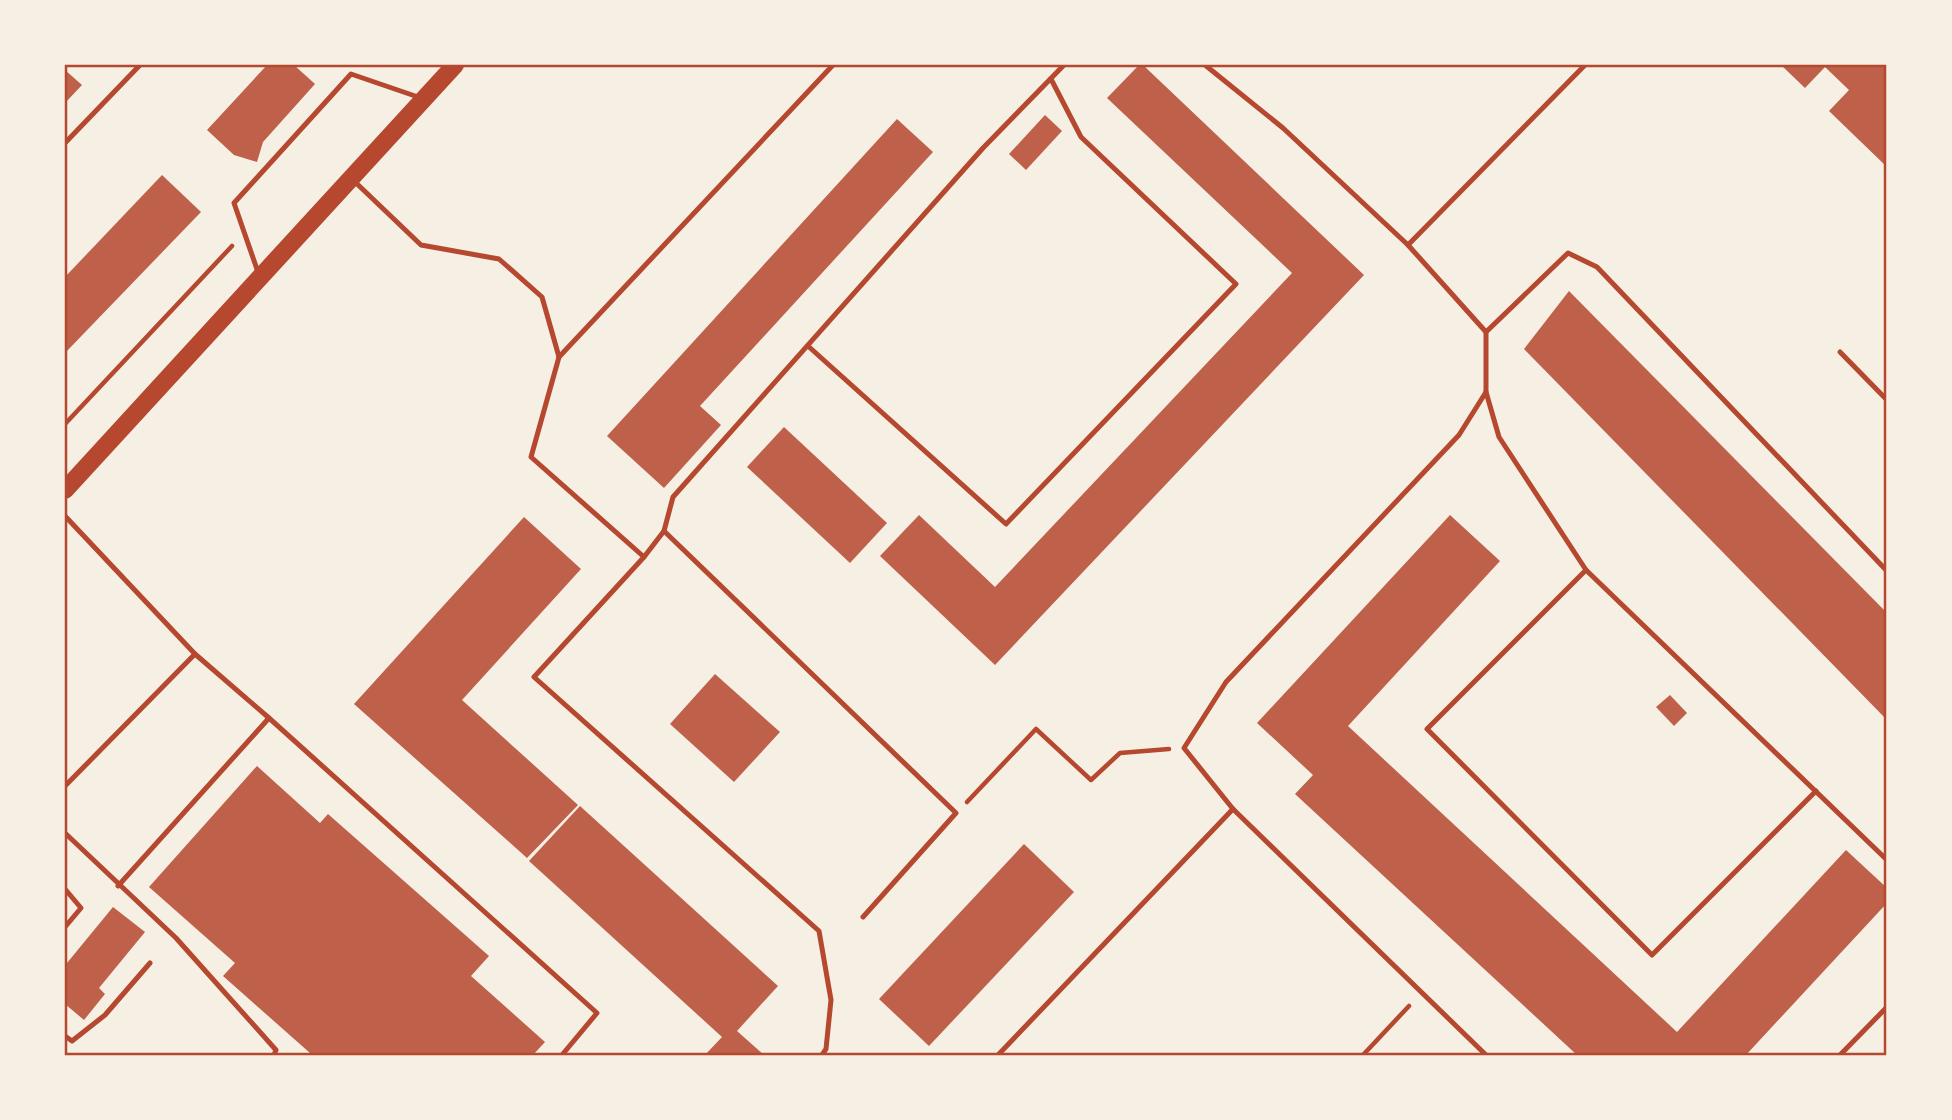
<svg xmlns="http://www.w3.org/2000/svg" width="1952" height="1120" font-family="Overpass,sans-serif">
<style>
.building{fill:#bf614a}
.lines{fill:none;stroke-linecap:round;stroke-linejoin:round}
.path{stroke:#b5482f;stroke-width:4.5}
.service{stroke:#b5482f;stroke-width:5}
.primary{stroke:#b5482f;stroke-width:18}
.neatline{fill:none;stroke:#b5482f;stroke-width:2.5}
</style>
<rect width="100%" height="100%" fill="#f6efe4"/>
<g class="building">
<path d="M 267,65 L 294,65 L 315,84 L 263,142 L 257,162 L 234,155 L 207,130 Z"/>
<path d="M 1139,65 L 1143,65 L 1364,275 L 995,665 L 880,556 L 919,515 L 995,587 L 1292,273 L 1107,98 Z"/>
<path d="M 1781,65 L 1887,65 L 1887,167 L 1829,111 L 1849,90 L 1825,67 L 1805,88 Z"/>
<path d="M 65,70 L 82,85 L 65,103 Z"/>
<path d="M 1045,115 L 1062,131 L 1026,170 L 1009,154 Z"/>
<path d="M 897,119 L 933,152 L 700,406 L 721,425 L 664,488 L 607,436 Z"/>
<path d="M 162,175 L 201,212 L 65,353 L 65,277 Z"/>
<path d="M 1569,291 L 1887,613 L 1887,720 L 1524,349 Z"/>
<path d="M 784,427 L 887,523 L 850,563 L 747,467 Z"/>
<path d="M 1450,515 L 1500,561 L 1348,726 L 1677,1032 L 1846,850 L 1887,888 L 1887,903 L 1746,1055 L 1577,1055 L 1295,794 L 1313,775 L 1257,723 Z"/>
<path d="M 524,517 L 581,569 L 462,700 L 578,805 L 527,858 L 354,704 Z"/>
<path d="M 715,674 L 780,732 L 734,782 L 670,724 Z"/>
<path d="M 1670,695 L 1687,713 L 1674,726 L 1656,707 Z"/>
<path d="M 257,766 L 320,823 L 328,814 L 489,956 L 471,976 L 545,1042 L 533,1055 L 308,1055 L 310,1053 L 223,976 L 235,963 L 149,887 Z"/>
<path d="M 580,806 L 778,986 L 737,1031 L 764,1055 L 705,1055 L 722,1037 L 529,861 Z"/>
<path d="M 1024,844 L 1074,892 L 929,1046 L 879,999 Z"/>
<path d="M 113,907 L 145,932 L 99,988 L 105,994 L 84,1020 L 65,1004 L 65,961 L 67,963 Z"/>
</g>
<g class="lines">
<g class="path">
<path d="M 65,424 L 232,246"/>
<path d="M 967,802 L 1036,729 L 1091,780 L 1120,753 L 1169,749"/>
<path d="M 1363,1055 L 1409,1006"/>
</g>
<g class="service">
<path d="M 1205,65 L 1283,128 L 1408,245 L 1486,332 L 1568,253 L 1597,267 L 1887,571"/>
<path d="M 65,143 L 140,65"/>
<path d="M 353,180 L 421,245 L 499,259 L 542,297 L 559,357 L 531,457 L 644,557 L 534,677 L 819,931 L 831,1000 L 826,1049 L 822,1055"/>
<path d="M 1408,245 L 1585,65"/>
<path d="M 259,275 L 234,203 L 351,74 L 421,98"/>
<path d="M 1486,332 L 1486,392 L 1459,435 L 1226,682 L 1184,748 L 1233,809 L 1486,1055"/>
<path d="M 808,346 L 1006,524 L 1236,284 L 1081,137 L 1051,79"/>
<path d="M 1840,352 L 1887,400"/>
<path d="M 559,357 L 833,65"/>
<path d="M 1486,392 L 1499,437 L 1586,570 L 1887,860"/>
<path d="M 65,516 L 195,654 L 269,718 L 597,1013 L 562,1055"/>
<path d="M 664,531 L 956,813 L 863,917"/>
<path d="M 644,557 L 664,531 L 673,497 L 983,148 L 1064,65"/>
<path d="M 1586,570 L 1427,729 L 1652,955 L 1816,791"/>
<path d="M 65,786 L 195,654"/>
<path d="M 65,833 L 176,938 L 276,1050 L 274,1055"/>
<path d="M 118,886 L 269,718"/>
<path d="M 65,889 L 81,908 L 65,927"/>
<path d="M 65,1036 L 72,1041 L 105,1015 L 150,963"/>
<path d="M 998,1055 L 1233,809"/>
<path d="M 1840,1055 L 1887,1007"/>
</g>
<path class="primary" d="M 65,490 L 455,65"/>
</g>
<rect width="1952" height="1120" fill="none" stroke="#f6efe4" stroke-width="133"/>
<rect x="66" y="66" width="1819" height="988" class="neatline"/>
</svg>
